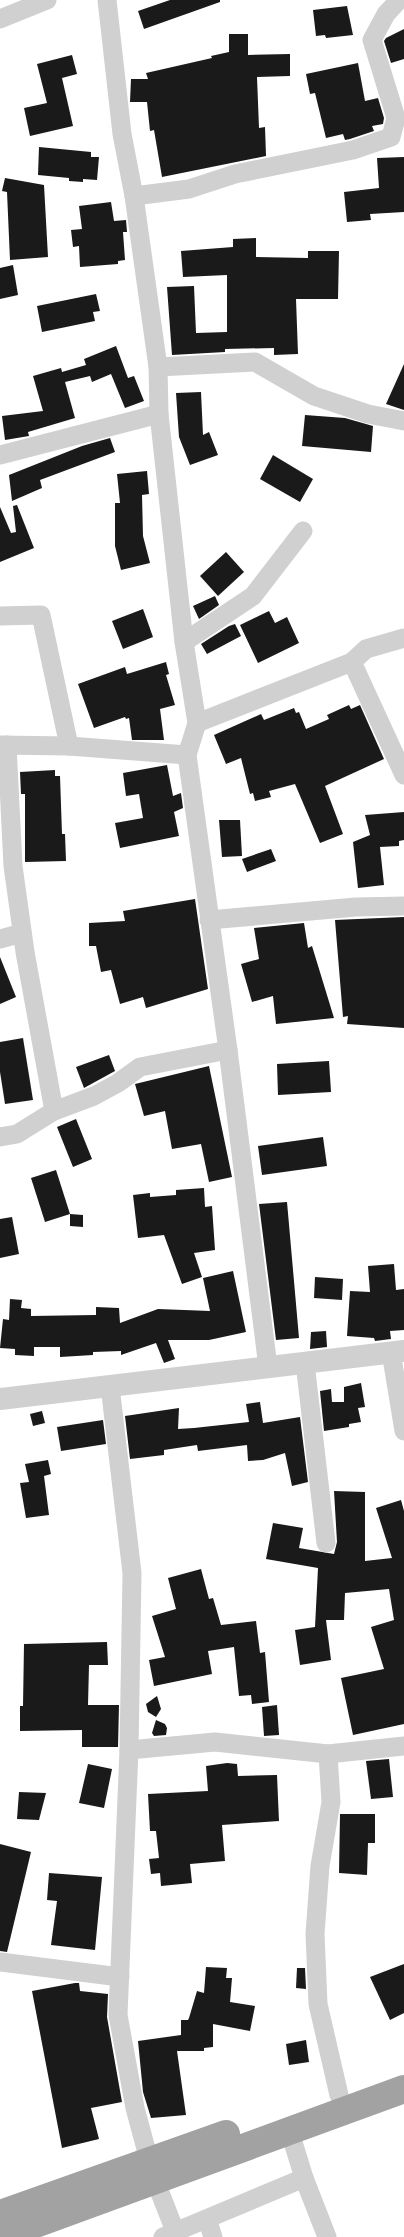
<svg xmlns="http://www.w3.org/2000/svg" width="404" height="2237" font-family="Montserrat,sans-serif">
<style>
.building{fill:#1a1a1a}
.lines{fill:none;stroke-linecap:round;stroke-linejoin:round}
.minor{stroke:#d0d0d0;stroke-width:19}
.tertiary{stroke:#d0d0d0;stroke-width:22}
.trunk{stroke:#a2a2a2;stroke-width:28}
</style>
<rect width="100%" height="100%" fill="#fff"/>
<g class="building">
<path d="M 170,0 L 220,0 L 220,2 L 144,29 L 138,11 Z"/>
<path d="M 347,6 L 353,35 L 326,38 L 325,35 L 316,36 L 313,10 Z"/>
<path d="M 404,29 L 404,59 L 391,63 L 384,41 L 386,38 Z"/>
<path d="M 229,34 L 248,34 L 248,55 L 290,54 L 290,76 L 257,77 L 259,128 L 265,127 L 266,156 L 162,177 L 154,130 L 150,131 L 147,102 L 130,102 L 131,79 L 148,79 L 146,73 L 212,58 L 211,56 L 229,52 Z"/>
<path d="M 72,55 L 77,74 L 62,78 L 73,126 L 30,136 L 24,108 L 47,103 L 37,64 Z"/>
<path d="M 358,63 L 365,101 L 378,98 L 384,118 L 383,124 L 372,126 L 374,131 L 350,139 L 345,140 L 343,134 L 326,138 L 315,93 L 310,94 L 306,74 Z"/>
<path d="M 39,147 L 91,152 L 91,157 L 99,157 L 97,180 L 83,179 L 83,182 L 69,181 L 69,178 L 38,175 Z"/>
<path d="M 404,157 L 404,212 L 370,214 L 371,220 L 347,222 L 344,192 L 379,188 L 377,158 Z"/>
<path d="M 5,178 L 44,185 L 48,257 L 10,260 L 7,192 L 2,191 Z"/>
<path d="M 111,202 L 114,221 L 126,220 L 127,232 L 123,232 L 125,260 L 118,261 L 118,264 L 80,267 L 79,246 L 73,247 L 71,230 L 82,229 L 79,206 Z"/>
<path d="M 256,238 L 256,257 L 308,258 L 308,251 L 339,251 L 338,299 L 296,299 L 298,354 L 274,355 L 274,348 L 225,349 L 225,352 L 172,355 L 167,287 L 194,286 L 196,333 L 227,332 L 227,275 L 183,277 L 181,251 L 233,247 L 233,239 Z"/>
<path d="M 13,265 L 18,295 L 0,299 L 0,268 Z"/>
<path d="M 96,294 L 100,311 L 93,312 L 95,321 L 42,332 L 37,306 Z"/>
<path d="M 116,346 L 128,378 L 134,376 L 144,401 L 125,408 L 111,374 L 92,382 L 90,376 L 65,382 L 75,418 L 28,432 L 29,436 L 5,440 L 2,416 L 43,411 L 33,376 L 61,368 L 62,372 L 86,365 L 84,359 Z"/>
<path d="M 404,364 L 404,410 L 386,404 Z"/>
<path d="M 201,392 L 203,435 L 209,432 L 218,455 L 190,465 L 179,437 L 176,393 Z"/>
<path d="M 305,415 L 345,418 L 373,426 L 371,452 L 302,446 Z"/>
<path d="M 110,438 L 115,452 L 40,480 L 42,488 L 12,501 L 9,475 L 82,446 Z"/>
<path d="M 273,455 L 313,479 L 300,502 L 260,479 Z"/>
<path d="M 147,471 L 149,494 L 142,495 L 143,536 L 150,563 L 121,570 L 115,546 L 115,503 L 120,503 L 117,474 Z"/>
<path d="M 17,505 L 34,548 L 0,562 L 0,507 L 11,533 L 16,532 L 13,506 Z"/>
<path d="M 226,552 L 244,572 L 218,596 L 200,576 Z"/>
<path d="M 215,596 L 219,605 L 199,619 L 193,606 Z"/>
<path d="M 143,609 L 153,637 L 123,649 L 112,621 Z"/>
<path d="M 269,611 L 275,623 L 287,617 L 299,643 L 258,663 L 240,625 Z"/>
<path d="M 235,624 L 241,636 L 207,654 L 201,644 L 229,626 Z"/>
<path d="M 166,662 L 169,674 L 166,675 L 175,705 L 160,709 L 164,740 L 132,740 L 129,718 L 126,719 L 125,717 L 94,728 L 78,684 L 125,667 L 127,674 Z"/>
<path d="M 349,705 L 351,709 L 360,705 L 384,759 L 325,786 L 343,834 L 320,843 L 295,784 L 269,791 L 271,797 L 255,801 L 253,793 L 250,794 L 241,758 L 226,764 L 214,735 L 261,714 L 264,720 L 294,708 L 296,713 L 299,712 L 306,729 L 329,719 L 327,715 Z"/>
<path d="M 167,765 L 173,796 L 181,793 L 183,808 L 174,812 L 179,836 L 120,848 L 115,823 L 143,818 L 139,794 L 126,796 L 123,773 Z"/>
<path d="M 55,770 L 55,776 L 60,776 L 62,834 L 65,834 L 66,861 L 25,862 L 25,794 L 21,794 L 20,772 Z"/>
<path d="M 404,812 L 404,840 L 399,841 L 399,846 L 380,847 L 384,885 L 358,888 L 353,842 L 370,835 L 365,815 Z"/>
<path d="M 219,820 L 240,820 L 242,856 L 222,857 Z"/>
<path d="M 271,849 L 276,861 L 247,872 L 242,859 Z"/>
<path d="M 195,899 L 208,989 L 146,1008 L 143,997 L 120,1004 L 111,970 L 101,972 L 96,946 L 89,946 L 89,923 L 125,921 L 123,911 Z"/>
<path d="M 404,917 L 404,1028 L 347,1024 L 348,1016 L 343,1017 L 335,920 Z"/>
<path d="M 304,923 L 308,948 L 312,946 L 334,1018 L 276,1024 L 273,996 L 252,1002 L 241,964 L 259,959 L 254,928 Z"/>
<path d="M 0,957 L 16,997 L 0,1004 Z"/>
<path d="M 23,1038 L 33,1100 L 5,1104 L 0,1072 L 0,1042 Z"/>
<path d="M 109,1055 L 115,1071 L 84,1088 L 76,1067 Z"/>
<path d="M 329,1061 L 331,1092 L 278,1095 L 277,1064 Z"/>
<path d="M 209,1066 L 232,1177 L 209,1182 L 201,1144 L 172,1149 L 165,1111 L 144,1116 L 135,1084 Z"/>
<path d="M 76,1119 L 92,1159 L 73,1167 L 57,1127 Z"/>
<path d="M 323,1137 L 327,1166 L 262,1175 L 258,1146 Z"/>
<path d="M 56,1170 L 70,1214 L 45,1222 L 31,1178 Z"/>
<path d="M 204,1188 L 205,1207 L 212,1206 L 215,1250 L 194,1253 L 202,1277 L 182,1284 L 164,1235 L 138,1238 L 133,1195 L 150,1193 L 150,1197 L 176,1195 L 176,1190 Z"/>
<path d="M 287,1202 L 299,1338 L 276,1340 L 259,1204 Z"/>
<path d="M 70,1214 L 83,1215 L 83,1227 L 70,1226 Z"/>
<path d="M 12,1217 L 19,1254 L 0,1258 L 0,1219 Z"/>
<path d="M 394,1264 L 396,1290 L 404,1289 L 404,1330 L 390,1331 L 391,1339 L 375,1341 L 374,1338 L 347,1336 L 350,1291 L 370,1292 L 368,1266 Z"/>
<path d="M 233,1271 L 246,1332 L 209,1340 L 168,1340 L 175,1359 L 164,1363 L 156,1343 L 121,1355 L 121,1351 L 93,1352 L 93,1355 L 60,1357 L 60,1347 L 34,1347 L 34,1356 L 15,1355 L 15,1349 L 0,1348 L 3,1319 L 9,1320 L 10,1299 L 22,1300 L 21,1308 L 31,1309 L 31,1316 L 96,1315 L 96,1307 L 119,1308 L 120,1323 L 158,1309 L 210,1311 L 203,1278 Z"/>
<path d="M 315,1277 L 343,1279 L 342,1300 L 314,1298 Z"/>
<path d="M 326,1331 L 327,1347 L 310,1349 L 311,1332 Z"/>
<path d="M 361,1383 L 365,1407 L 358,1408 L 361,1422 L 349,1424 L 349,1427 L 324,1431 L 320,1391 L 331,1389 L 332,1402 L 344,1402 L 344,1387 Z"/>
<path d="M 260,1402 L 263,1423 L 300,1417 L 308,1482 L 292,1486 L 285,1453 L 263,1460 L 248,1461 L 247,1445 L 198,1451 L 197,1445 L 164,1450 L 164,1455 L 130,1459 L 125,1416 L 179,1408 L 178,1429 L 194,1428 L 249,1422 L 246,1404 Z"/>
<path d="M 42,1411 L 45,1423 L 33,1426 L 30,1414 Z"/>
<path d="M 103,1420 L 106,1444 L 61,1451 L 57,1427 Z"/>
<path d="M 48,1460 L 51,1474 L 44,1476 L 49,1515 L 26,1518 L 20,1483 L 29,1482 L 25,1464 Z"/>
<path d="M 334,1491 L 365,1492 L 365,1561 L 392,1558 L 376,1508 L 401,1500 L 404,1511 L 404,1724 L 353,1735 L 341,1678 L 384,1669 L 371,1627 L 394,1620 L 389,1589 L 345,1593 L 344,1620 L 326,1620 L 331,1660 L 300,1665 L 295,1630 L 315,1627 L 318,1568 L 266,1559 L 273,1523 L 303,1528 L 299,1548 L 334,1554 L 337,1542 Z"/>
<path d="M 201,1569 L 209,1599 L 213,1598 L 221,1625 L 256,1621 L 260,1653 L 265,1652 L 269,1702 L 252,1704 L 251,1695 L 239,1696 L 234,1647 L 208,1651 L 212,1674 L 154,1686 L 149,1660 L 165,1657 L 152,1616 L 176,1609 L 168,1578 Z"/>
<path d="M 107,1642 L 108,1665 L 89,1665 L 88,1705 L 119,1705 L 118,1747 L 82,1747 L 82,1730 L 20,1731 L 20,1706 L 23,1706 L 24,1644 Z"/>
<path d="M 157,1696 L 161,1709 L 156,1717 L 148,1712 L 146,1704 Z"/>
<path d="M 277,1705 L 279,1735 L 264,1736 L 262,1707 Z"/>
<path d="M 156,1720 L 165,1724 L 167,1728 L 166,1735 L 154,1736 L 152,1733 Z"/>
<path d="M 389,1759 L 393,1797 L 371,1799 L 366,1761 Z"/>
<path d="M 227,1763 L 237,1764 L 238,1776 L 277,1775 L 279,1821 L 222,1825 L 225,1861 L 190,1864 L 192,1883 L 161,1886 L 160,1873 L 151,1874 L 149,1859 L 159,1858 L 156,1831 L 150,1831 L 148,1794 L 208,1791 L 206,1766 Z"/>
<path d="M 88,1764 L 112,1769 L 104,1808 L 79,1803 Z"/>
<path d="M 19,1792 L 46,1793 L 39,1820 L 17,1819 Z"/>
<path d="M 340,1814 L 375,1814 L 375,1843 L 368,1843 L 367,1875 L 339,1873 Z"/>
<path d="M 0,1844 L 31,1852 L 7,1952 L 0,1951 Z"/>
<path d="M 49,1873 L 102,1877 L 95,1950 L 51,1945 L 57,1901 L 47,1900 Z"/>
<path d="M 404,1964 L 404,2013 L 390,2020 L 370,1977 Z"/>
<path d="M 206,1967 L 227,1968 L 226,1978 L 232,1978 L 230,2002 L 255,2006 L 250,2031 L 213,2024 L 213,2047 L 204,2048 L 204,2051 L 177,2051 L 186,2115 L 151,2118 L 143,2092 L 138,2041 L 181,2035 L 181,2020 L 188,2020 L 189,2018 L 197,1991 L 204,1993 Z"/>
<path d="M 297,1968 L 305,1968 L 306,1989 L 296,1988 Z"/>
<path d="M 75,1983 L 79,1983 L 80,1991 L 108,1994 L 107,2017 L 122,2102 L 91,2108 L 99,2139 L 62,2148 L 32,1991 Z"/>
<path d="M 306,2040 L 309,2062 L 289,2065 L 286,2044 Z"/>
</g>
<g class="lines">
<g class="minor">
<path d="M 107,0 L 122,134 L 134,196 L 158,367 L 159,414 L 184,642 L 197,723 L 187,755 L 228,1050 L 268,1367"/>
<path d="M 0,19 L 47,0"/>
<path d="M 134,196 L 189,189 L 235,174 L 353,150 L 391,137 L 396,118 L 372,40 L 386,14 L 399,0"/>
<path d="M 158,367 L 255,362 L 314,396 L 368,414 L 404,421"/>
<path d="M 0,455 L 159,414"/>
<path d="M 0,616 L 41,615 L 69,746"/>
<path d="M 184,642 L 253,596 L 303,531"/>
<path d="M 352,662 L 404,775"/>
<path d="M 197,723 L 352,662 L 366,649 L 404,638"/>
<path d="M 0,745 L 69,746 L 187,755"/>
<path d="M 7,745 L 13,866 L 25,952 L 54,1111"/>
<path d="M 209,920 L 356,907 L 404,906"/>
<path d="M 0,939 L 22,933"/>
<path d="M 0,1137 L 17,1134 L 54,1111 L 94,1096 L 118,1083 L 140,1067 L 228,1050"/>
<path d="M 391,1352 L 404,1431"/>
<path d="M 305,1363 L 326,1543"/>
<path d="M 110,1386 L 132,1573 L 129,1750 L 118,2015 L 135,2108 L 149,2160"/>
<path d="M 129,1750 L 215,1742 L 328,1754 L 331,1802 L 320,1866 L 315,1934 L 318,2004 L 339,2095"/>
<path d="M 328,1754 L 404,1746"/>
<path d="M 0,1962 L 120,1977"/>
<path d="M 289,2129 L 304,2178 L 327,2237"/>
<path d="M 155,2180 L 175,2231"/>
<path d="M 207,2219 L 213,2237"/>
<path d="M 163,2237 L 304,2178"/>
</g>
<path class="tertiary" d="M 0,1399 L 404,1351"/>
<g class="trunk">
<path d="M 0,2214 L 226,2134"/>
<path d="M 0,2237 L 404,2089"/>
</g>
</g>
</svg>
